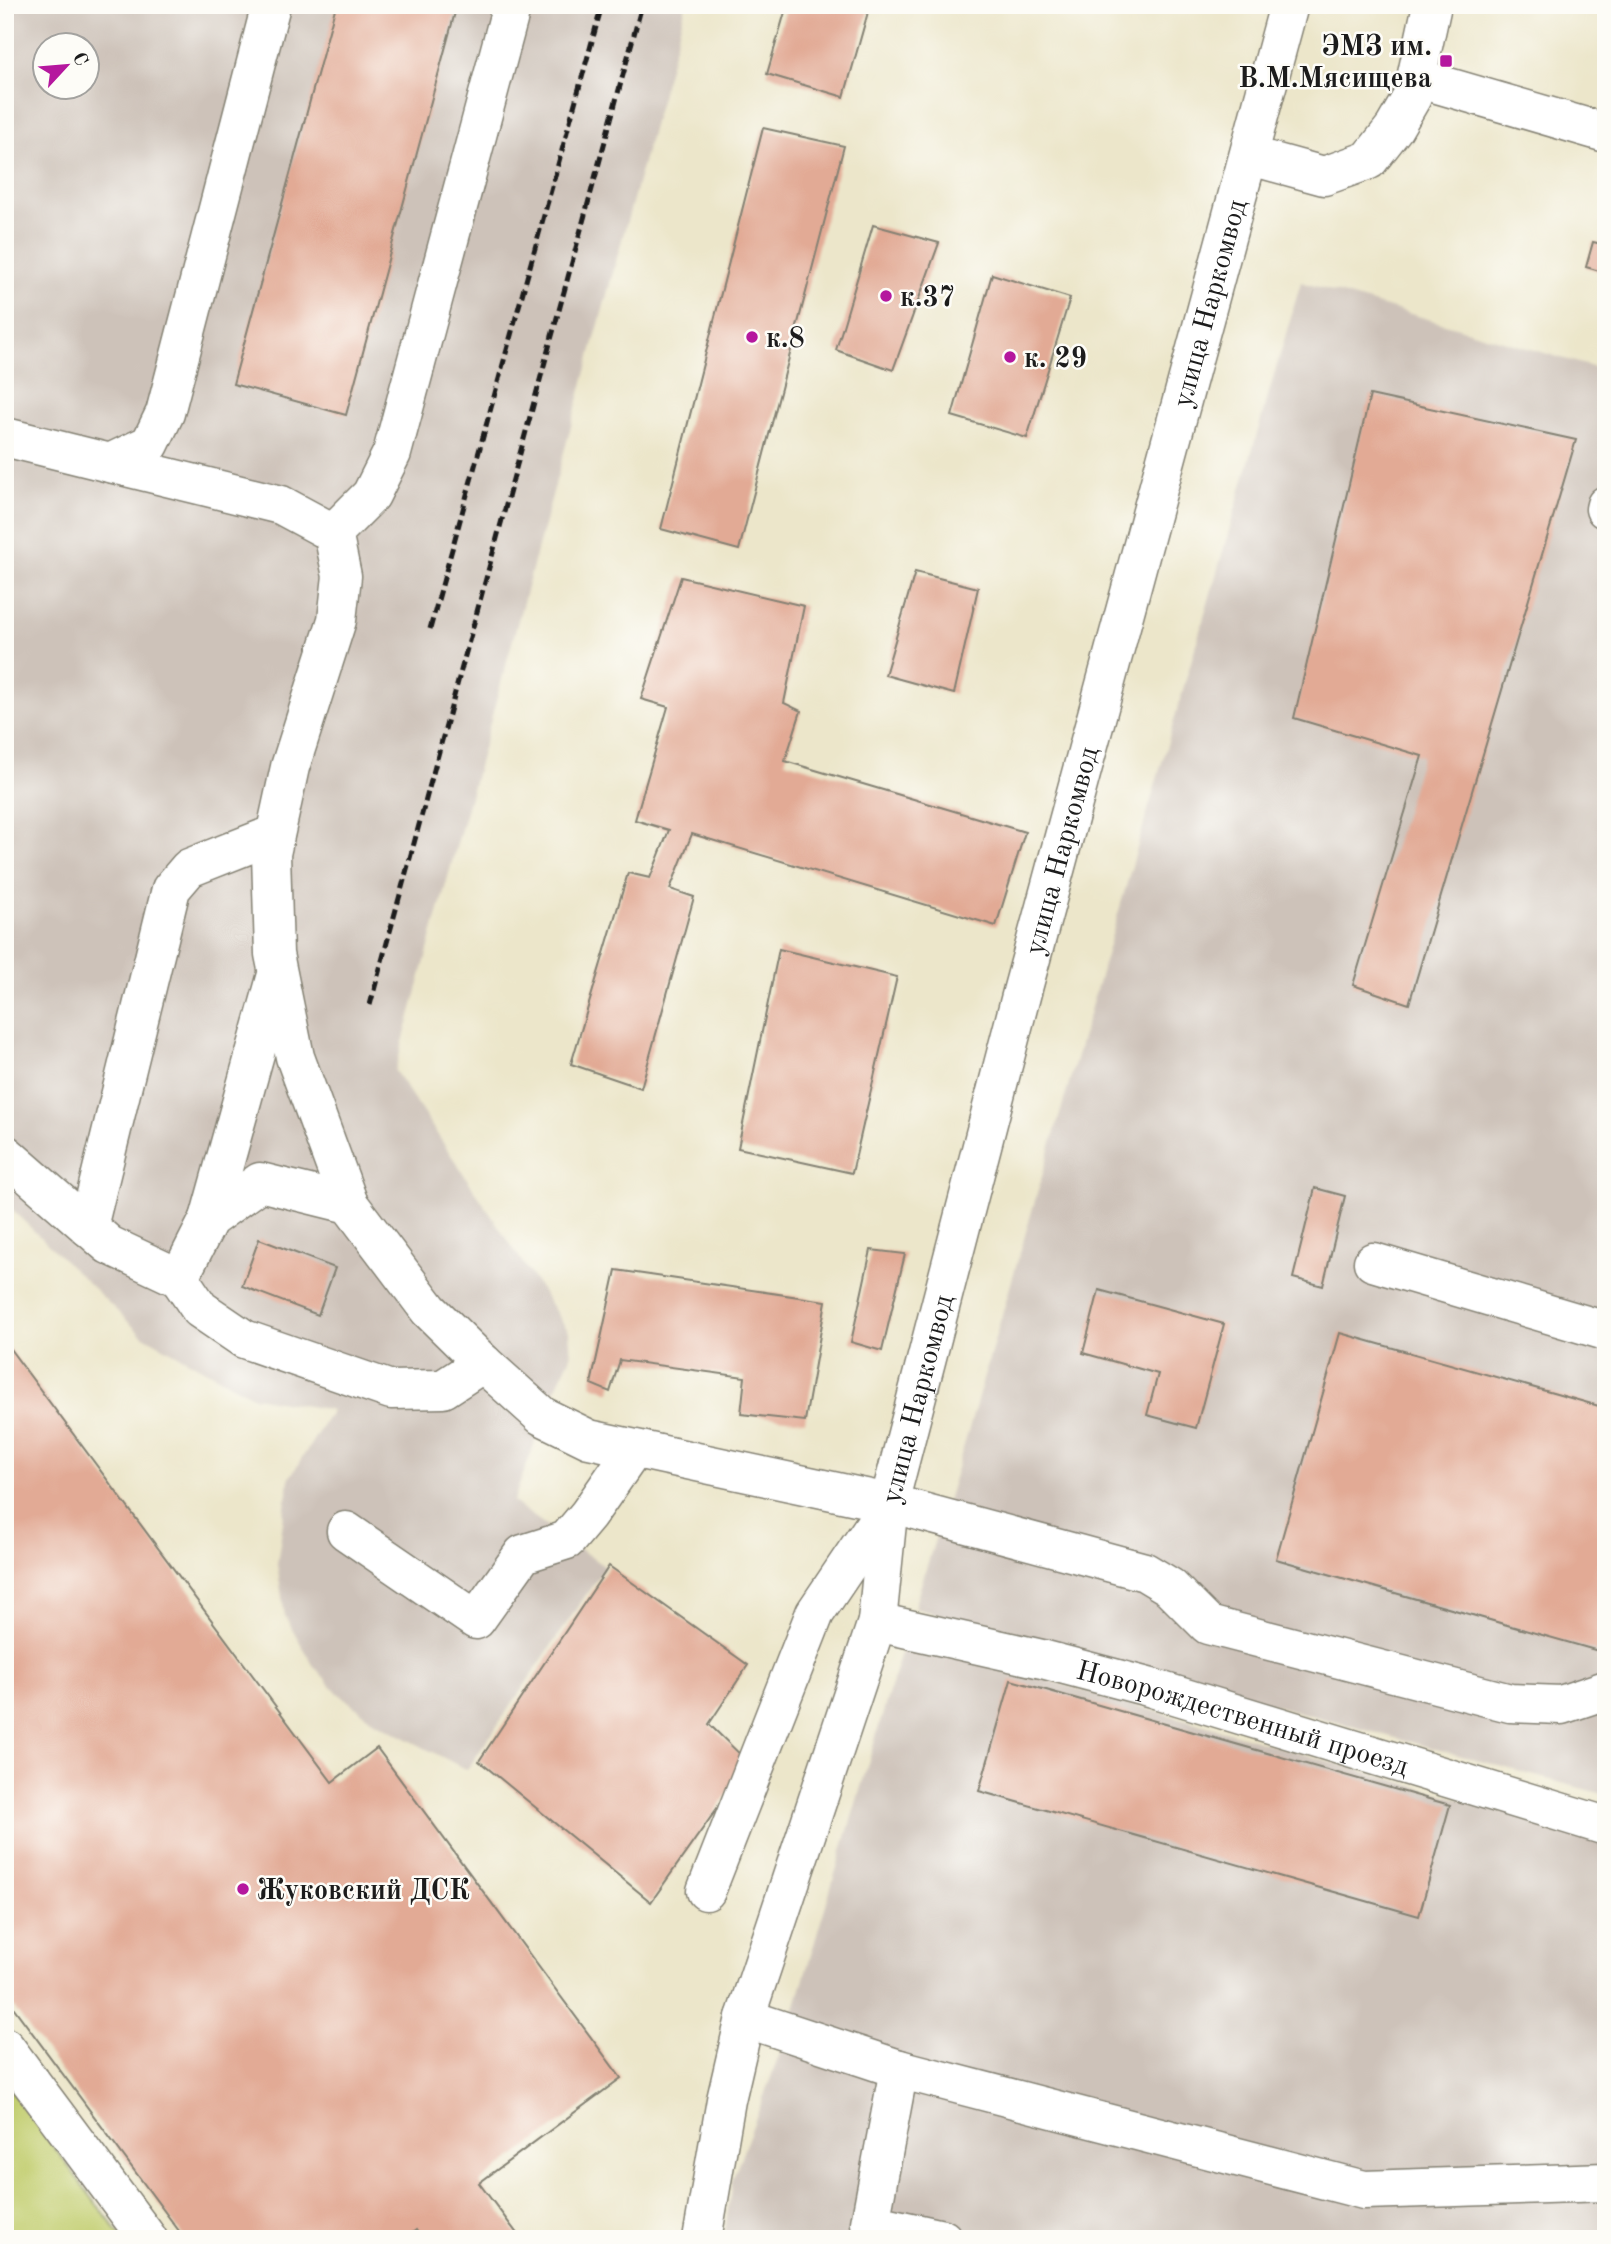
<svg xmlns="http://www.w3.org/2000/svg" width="1611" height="2244" font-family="'Old Standard TT',serif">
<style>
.industrial{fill:#cdc2b9;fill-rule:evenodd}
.green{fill:#c2ce70;stroke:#6f7546;stroke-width:2}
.building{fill:#e2aa95}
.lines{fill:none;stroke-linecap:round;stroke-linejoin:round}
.minor-casing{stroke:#848173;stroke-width:41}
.minor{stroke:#fff;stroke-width:38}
.rail{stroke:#1c1c1c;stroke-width:5;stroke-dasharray:10 5;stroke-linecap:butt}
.poi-dot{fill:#b5179e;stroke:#fdfcf7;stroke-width:2.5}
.labels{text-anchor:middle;stroke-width:5;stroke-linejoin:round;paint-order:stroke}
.poi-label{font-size:28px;font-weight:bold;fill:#1c1c1c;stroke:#fdfcf7;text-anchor:start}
.street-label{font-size:28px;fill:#1c1c1c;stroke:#fdfcf7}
</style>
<rect width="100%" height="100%" fill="#fdfcf7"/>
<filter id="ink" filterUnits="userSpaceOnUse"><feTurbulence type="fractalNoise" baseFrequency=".0143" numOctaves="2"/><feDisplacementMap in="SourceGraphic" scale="14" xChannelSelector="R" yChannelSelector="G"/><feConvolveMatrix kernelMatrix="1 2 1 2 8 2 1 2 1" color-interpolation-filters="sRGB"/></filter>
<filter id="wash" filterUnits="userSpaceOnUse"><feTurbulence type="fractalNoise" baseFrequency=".00686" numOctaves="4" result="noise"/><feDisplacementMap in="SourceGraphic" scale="28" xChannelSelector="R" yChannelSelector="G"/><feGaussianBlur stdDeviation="1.57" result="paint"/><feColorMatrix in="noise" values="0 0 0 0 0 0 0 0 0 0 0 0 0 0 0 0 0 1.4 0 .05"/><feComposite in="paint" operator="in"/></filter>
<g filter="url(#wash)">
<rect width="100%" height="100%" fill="#ece6ca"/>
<g class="industrial">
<path d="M 5,5 L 686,5 L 395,1071 L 569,1332 L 571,1356 L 552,1396 L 513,1502 L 605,1567 L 467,1770 L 375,1722 L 338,1693 L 313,1665 L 285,1616 L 277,1564 L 289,1479 L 332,1410 L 254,1397 L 142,1335 L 5,1203 ZM 46,46 L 88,46 L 88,88 L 46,88 Z"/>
<path d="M 1301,282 L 1606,371 L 1606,1795 L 914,1608 L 966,1439 Z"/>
<path d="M 905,1639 L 1606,1841 L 1606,2239 L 724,2239 L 732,2181 L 788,2032 Z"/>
</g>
<path class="green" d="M 5,2082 L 123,2239 L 5,2239 Z"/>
<g id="blocks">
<g class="building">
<path d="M 336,5 L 457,5 L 346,415 L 233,384 Z"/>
<path d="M 787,5 L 870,5 L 844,97 L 767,74 Z"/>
<path d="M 763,128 L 844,146 L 739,550 L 661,529 Z"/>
<path d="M 873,225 L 939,243 L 893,370 L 836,350 Z"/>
<path d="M 1593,242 L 1606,245 L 1606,273 L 1586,267 Z"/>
<path d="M 992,274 L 1070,298 L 1027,438 L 952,416 Z"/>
<path d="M 1370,395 L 1576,440 L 1409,1004 L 1353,985 L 1422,756 L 1294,718 Z"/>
<path d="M 915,572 L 978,588 L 954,694 L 885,675 Z"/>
<path d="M 681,577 L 804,606 L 784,703 L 801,711 L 785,761 L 1025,832 L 996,926 L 692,834 L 670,889 L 694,897 L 641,1088 L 571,1064 L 628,873 L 650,878 L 669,830 L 635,820 L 668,707 L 641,699 Z"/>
<path d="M 779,949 L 897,977 L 852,1173 L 738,1148 Z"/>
<path d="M 1315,1188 L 1345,1196 L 1323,1286 L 1293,1278 Z"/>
<path d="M 259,1239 L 335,1268 L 318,1315 L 242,1286 Z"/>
<path d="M 871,1250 L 905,1254 L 882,1351 L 851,1342 Z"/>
<path d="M 616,1270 L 826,1301 L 805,1421 L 741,1414 L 745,1377 L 620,1360 L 610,1392 L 591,1384 Z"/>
<path d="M 1099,1290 L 1224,1324 L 1196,1428 L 1147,1415 L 1158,1374 L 1083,1353 Z"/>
<path d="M 1340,1333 L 1606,1408 L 1606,1640 L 1602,1652 L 1276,1559 Z"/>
<path d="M 10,1349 L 332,1782 L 377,1748 L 621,2078 L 479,2183 L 521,2239 L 422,2239 L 416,2230 L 405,2239 L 185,2239 L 5,1996 L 5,1352 Z"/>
<path d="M 609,1566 L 748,1665 L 709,1724 L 749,1763 L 651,1902 L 479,1761 Z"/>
<path d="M 1011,1680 L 1450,1805 L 1419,1916 L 979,1791 Z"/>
</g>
</g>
</g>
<g filter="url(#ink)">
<use href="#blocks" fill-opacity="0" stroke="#848173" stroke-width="2"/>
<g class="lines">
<g class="minor-casing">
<g id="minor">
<path d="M 1417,78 L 1606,133"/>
<path d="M 1251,156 L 1324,176 L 1369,160 L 1394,128 L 1412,97 L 1432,5"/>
<path d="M 5,437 L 110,463 L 150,444 L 165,413 L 271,5"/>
<path d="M 110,463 L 281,505 L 333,533 L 342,576 L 337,620 L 290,767 L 271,854 L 274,954 L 295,1057 L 349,1204"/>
<path d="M 1605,509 L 1606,505"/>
<path d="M 333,533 L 371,495 L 392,453 L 512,5"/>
<path d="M 5,1154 L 109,1245 L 179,1278 L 209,1219 L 260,1182 L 349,1204 L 429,1310 L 483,1363 L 542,1416 L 589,1439 L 889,1503 L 1145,1572 L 1170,1587 L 1208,1625 L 1510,1703 L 1561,1705 L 1606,1690"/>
<path d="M 209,1219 L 276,978"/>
<path d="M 88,1227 L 171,889 L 189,868 L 275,834"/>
<path d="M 1373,1262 L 1606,1331"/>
<path d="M 179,1278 L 200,1309 L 244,1339 L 391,1390 L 443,1389 L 483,1363"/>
<path d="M 346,1531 L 476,1620 L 523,1554 L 567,1540 L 588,1515 L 634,1449"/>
<path id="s1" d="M 877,1622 L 1042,1659 L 1152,1688 L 1606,1826"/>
<path d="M 706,1891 L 815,1613 L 886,1508"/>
<path d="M 745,2018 L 899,2069 L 1364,2190 L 1606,2182"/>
<path d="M 5,2047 L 148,2239"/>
<path d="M 899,2069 L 870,2223 L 943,2239"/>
<path id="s2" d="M 702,2239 L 726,2100 L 745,2018 L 877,1622 L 889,1503 L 1022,992 L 1289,5"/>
</g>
</g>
<use href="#minor" class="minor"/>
<g class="rail">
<path d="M 430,629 L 602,5"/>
<path d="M 370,1005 L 642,5"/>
</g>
</g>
</g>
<g class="poi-dot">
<rect x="1439" y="54" width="14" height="14" rx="3.5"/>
<circle cx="886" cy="296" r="7"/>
<circle cx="752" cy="337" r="7"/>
<circle cx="1010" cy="357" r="7"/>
<circle cx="243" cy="1889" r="7"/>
</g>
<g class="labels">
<g class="poi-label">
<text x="1432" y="55" text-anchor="end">ЭМЗ им.<tspan x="1432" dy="32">В.М.Мясищева</tspan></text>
<text x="900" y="306">к.37</text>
<text x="766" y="347">к.8</text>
<text x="1024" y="367">к. 29</text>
<text x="257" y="1899">Жуковский ДСК</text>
</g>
<g class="street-label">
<text dy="10" stroke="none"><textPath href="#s2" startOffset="2004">улица Наркомвод</textPath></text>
<text dy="10" stroke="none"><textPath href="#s2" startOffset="1437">улица Наркомвод</textPath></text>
<text dy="10" stroke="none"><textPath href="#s2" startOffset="870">улица Наркомвод</textPath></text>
<text dy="10" stroke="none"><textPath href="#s1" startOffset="378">Новорождественный проезд</textPath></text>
</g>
</g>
<rect width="1611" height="2244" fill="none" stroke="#fdfcf7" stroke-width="28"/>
<g transform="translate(66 66) rotate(64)"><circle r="33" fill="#fdfcf7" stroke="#a3a29f" stroke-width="2"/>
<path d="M0-5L12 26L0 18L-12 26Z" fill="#b5179e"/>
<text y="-10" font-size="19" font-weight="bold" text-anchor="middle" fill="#1c1c1c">С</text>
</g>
</svg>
